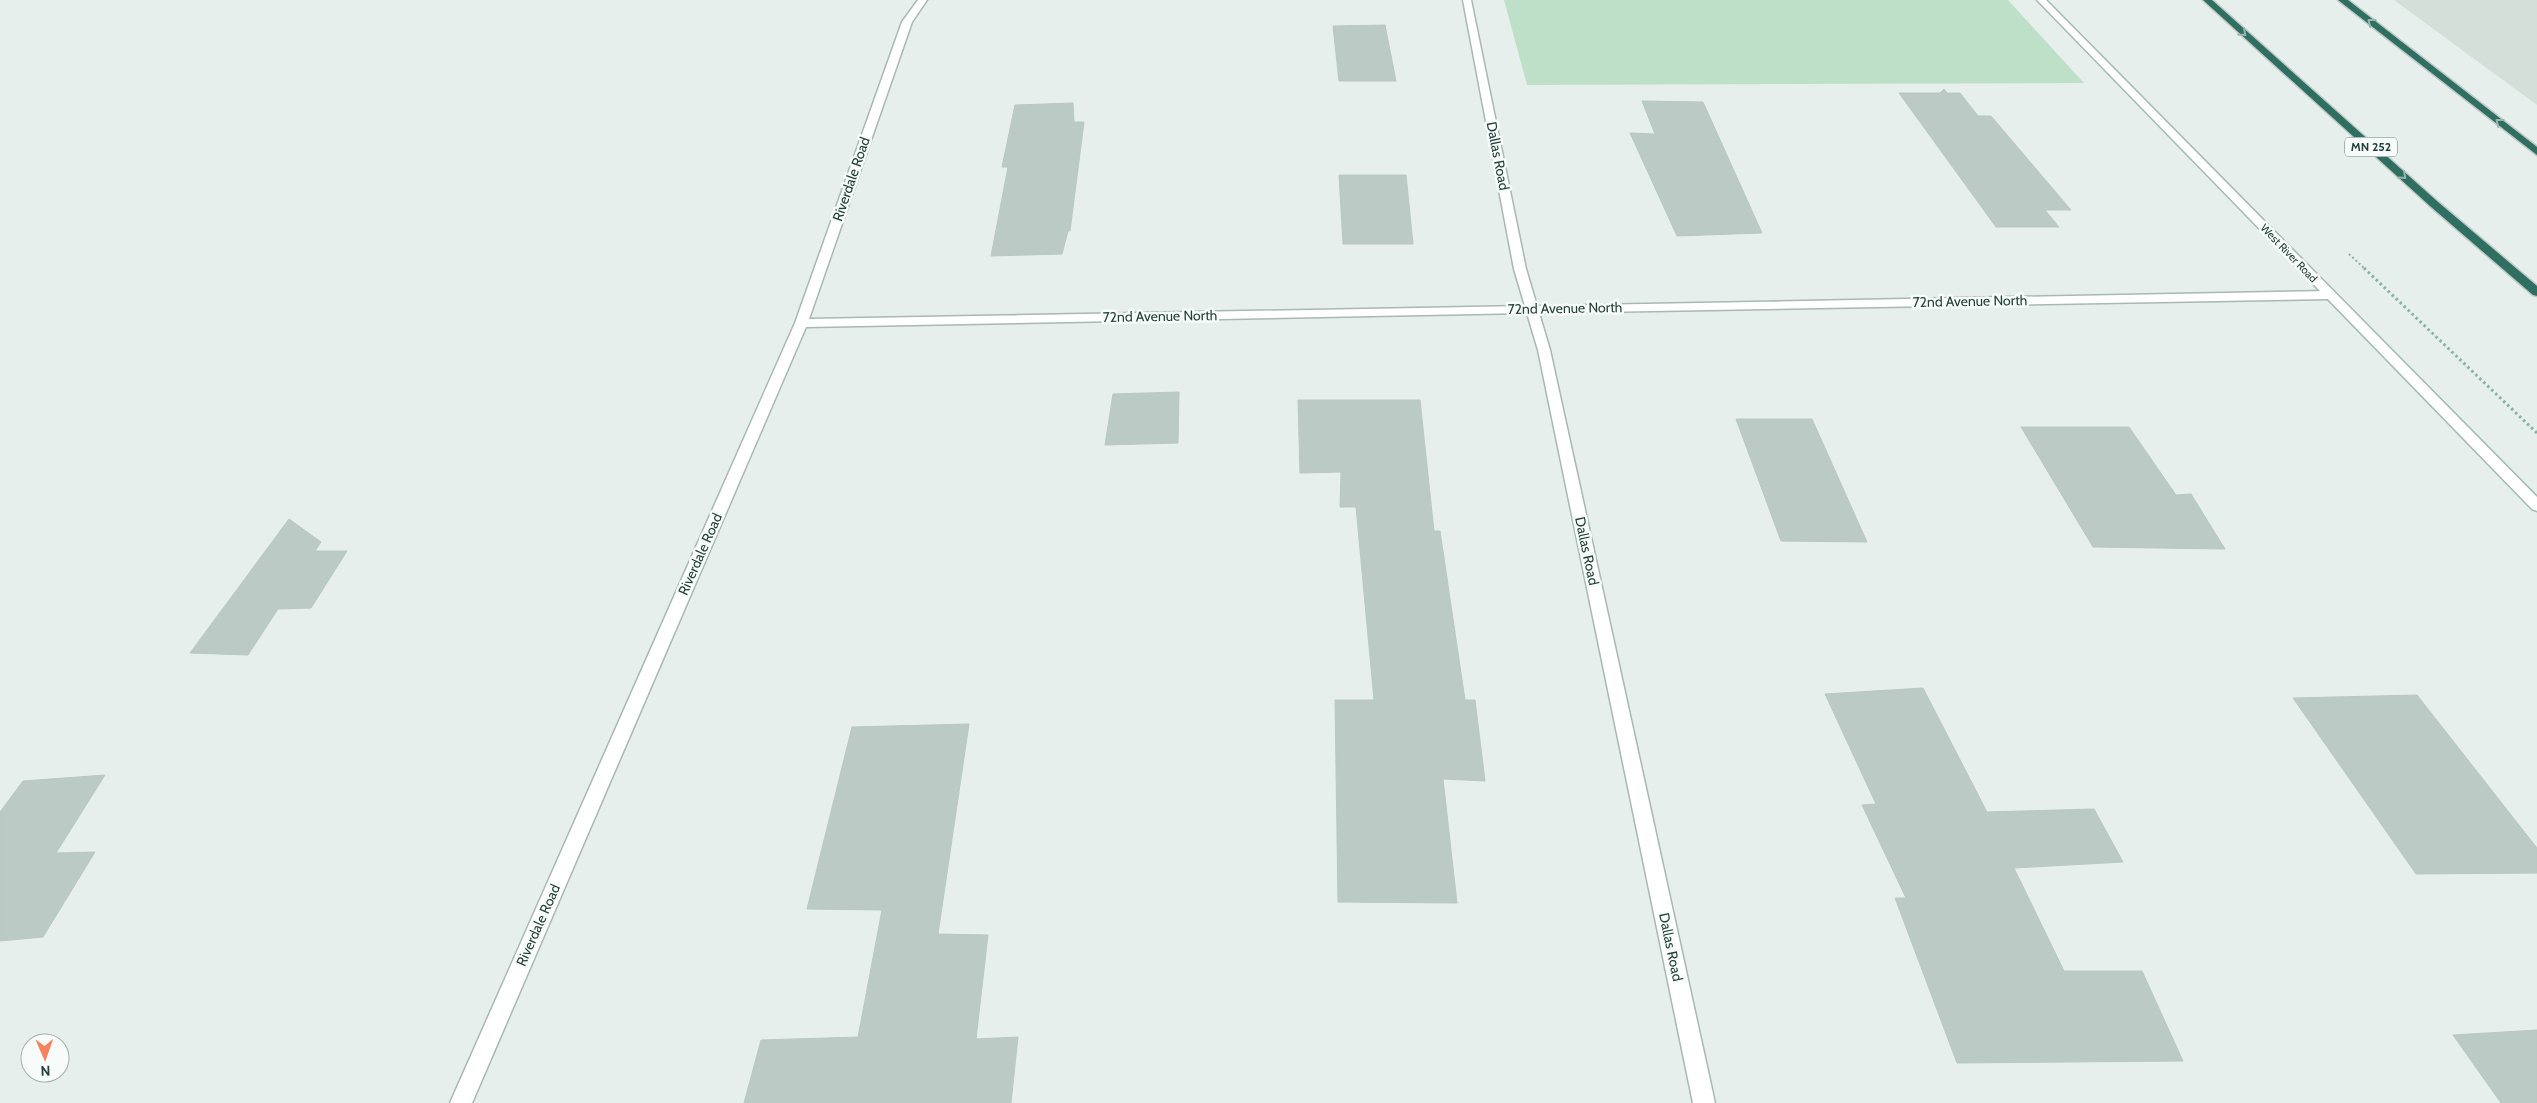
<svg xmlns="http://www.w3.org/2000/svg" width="2537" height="1103" font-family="Cabin,sans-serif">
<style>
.built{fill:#d4dfda}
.green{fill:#bfe0c8}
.building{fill:#bbcac4;stroke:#b8c9c2}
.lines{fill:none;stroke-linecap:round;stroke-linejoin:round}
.street-casing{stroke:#a8b8b2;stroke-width:3}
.secondary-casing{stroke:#a4bbb3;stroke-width:3}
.highway-casing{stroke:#c2cac8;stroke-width:3}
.path-far1{stroke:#86b3a5;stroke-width:2;stroke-dasharray:2 2.5;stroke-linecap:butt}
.path{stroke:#86b3a5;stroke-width:3;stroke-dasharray:2.5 3;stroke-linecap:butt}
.street{fill:#fff;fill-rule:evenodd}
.secondary{fill:#fff;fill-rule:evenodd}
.highway{fill:#2f6f62;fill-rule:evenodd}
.oneway{stroke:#93b5ae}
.labels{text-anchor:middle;stroke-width:5;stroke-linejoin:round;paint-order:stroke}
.far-street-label{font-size:11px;fill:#24423a;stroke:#f7fbf9}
.shield{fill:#f7fbf9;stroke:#637a73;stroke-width:1}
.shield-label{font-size:12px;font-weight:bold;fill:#24423a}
.street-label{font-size:14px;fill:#24423a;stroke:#f7fbf9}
</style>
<rect width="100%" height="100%" fill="#e6efeb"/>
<path class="built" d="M 2394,0 L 2537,0 L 2537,105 Z"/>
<path class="green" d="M 1504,0 L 2008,0 L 2084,83 L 1527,85 Z"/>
<g class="building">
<path d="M 1385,25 L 1396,81 L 1339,81 L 1333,26 Z"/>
<path d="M 1944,89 L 1947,93 L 1960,93 L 1978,116 L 1991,116 L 2071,210 L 2045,210 L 2059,227 L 1996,227 L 1899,93 L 1940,93 Z"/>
<path d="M 1642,101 L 1703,102 L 1762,233 L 1677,236 L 1630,133 L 1655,134 Z"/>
<path d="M 1073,103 L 1074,122 L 1084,122 L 1070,231 L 1068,231 L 1062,254 L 991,256 L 1008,167 L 1002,167 L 1015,105 Z"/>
<path d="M 1339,175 L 1406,175 L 1413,244 L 1343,244 Z"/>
<path d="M 1179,392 L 1178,443 L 1105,445 L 1113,394 Z"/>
<path d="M 1298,400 L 1420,400 L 1434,531 L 1440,531 L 1465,700 L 1475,700 L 1485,781 L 1443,779 L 1457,903 L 1338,902 L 1335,700 L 1374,700 L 1356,507 L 1340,507 L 1341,472 L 1300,473 Z"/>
<path d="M 1736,419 L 1812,419 L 1867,542 L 1781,541 Z"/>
<path d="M 2021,427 L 2129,427 L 2176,495 L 2191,494 L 2225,549 L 2093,547 Z"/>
<path d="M 289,519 L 321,542 L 315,551 L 347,551 L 311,608 L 278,609 L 248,655 L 190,653 Z"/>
<path d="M 1923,688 L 1987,812 L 2094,809 L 2123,862 L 2014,868 L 2064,971 L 2142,971 L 2183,1061 L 1957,1063 L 1895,898 L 1906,898 L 1862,805 L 1876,804 L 1825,694 Z"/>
<path d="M 2417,695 L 2537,848 L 2537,873 L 2416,874 L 2293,698 Z"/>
<path d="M 969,724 L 938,934 L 988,935 L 976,1039 L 1018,1037 L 1011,1103 L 744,1103 L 761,1040 L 858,1037 L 882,910 L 807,909 L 852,727 Z"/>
<path d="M 105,775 L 56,853 L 95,852 L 43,937 L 0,941 L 0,812 L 23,781 Z"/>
<path d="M 2537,1030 L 2537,1103 L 2501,1103 L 2453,1035 Z"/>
</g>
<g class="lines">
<g class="street-casing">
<path id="street" d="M 918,0 L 927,0 L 912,22 L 809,319 L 1525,306 L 1514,269 L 1463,0 L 1471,0 L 1526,269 L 1537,306 L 2330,291 L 2336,295 L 2330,299 L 1539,313 L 1550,350 L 1715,1103 L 1693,1103 L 1538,350 L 1527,313 L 806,327 L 472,1103 L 450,1103 L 795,323 L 902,22 Z"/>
</g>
<g class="secondary-casing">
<path id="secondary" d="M 2037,0 L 2046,0 L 2537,497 L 2537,511 L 2532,509 Z"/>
</g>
<g class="highway-casing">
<g id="highway">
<path d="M 2203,0 L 2212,0 L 2438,202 L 2537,286 L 2537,296 L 2533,295 L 2430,206 Z"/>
<path d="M 2338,0 L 2348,0 L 2537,147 L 2537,155 Z"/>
</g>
</g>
<path class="path-far1" d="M 2349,254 L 2365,269"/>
<path class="path" d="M 2364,268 L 2537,433"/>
<use href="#street" class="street"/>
<use href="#secondary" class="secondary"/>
<use href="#highway" class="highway"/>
</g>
<defs><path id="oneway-chevron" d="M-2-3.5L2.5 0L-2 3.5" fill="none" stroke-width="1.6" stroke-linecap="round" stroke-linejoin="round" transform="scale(1.25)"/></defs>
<g class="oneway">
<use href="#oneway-chevron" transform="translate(2371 22) rotate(-142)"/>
<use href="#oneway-chevron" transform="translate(2243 33) rotate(42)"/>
<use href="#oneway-chevron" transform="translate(2499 122) rotate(-142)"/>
<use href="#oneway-chevron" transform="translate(2403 176) rotate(42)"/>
</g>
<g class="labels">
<g class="far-street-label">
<text transform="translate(2289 253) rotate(46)" y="4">West River Road</text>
</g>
<rect class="shield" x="2345" y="137.5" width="52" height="19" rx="4"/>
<g class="shield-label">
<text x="2371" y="151">MN 252</text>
</g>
<g class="street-label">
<text transform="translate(1498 156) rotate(79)" y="5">Dallas Road</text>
<text transform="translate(851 179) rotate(-71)" y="5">Riverdale Road</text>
<text transform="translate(1970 301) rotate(-1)" y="5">72nd Avenue North</text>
<text transform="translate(1565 308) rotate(-1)" y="5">72nd Avenue North</text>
<text transform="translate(1160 316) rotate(-1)" y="5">72nd Avenue North</text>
<text transform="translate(1587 551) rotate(78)" y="5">Dallas Road</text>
<text transform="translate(700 554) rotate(-66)" y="5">Riverdale Road</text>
<text transform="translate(538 925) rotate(-66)" y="5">Riverdale Road</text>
<text transform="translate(1671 947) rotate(78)" y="5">Dallas Road</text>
</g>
</g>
<g transform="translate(45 1058) rotate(178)"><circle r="24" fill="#f7fbf9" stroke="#a3b1ad"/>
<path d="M0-4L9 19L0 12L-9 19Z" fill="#f4845f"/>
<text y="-8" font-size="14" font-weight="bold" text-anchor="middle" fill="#24423a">N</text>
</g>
</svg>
